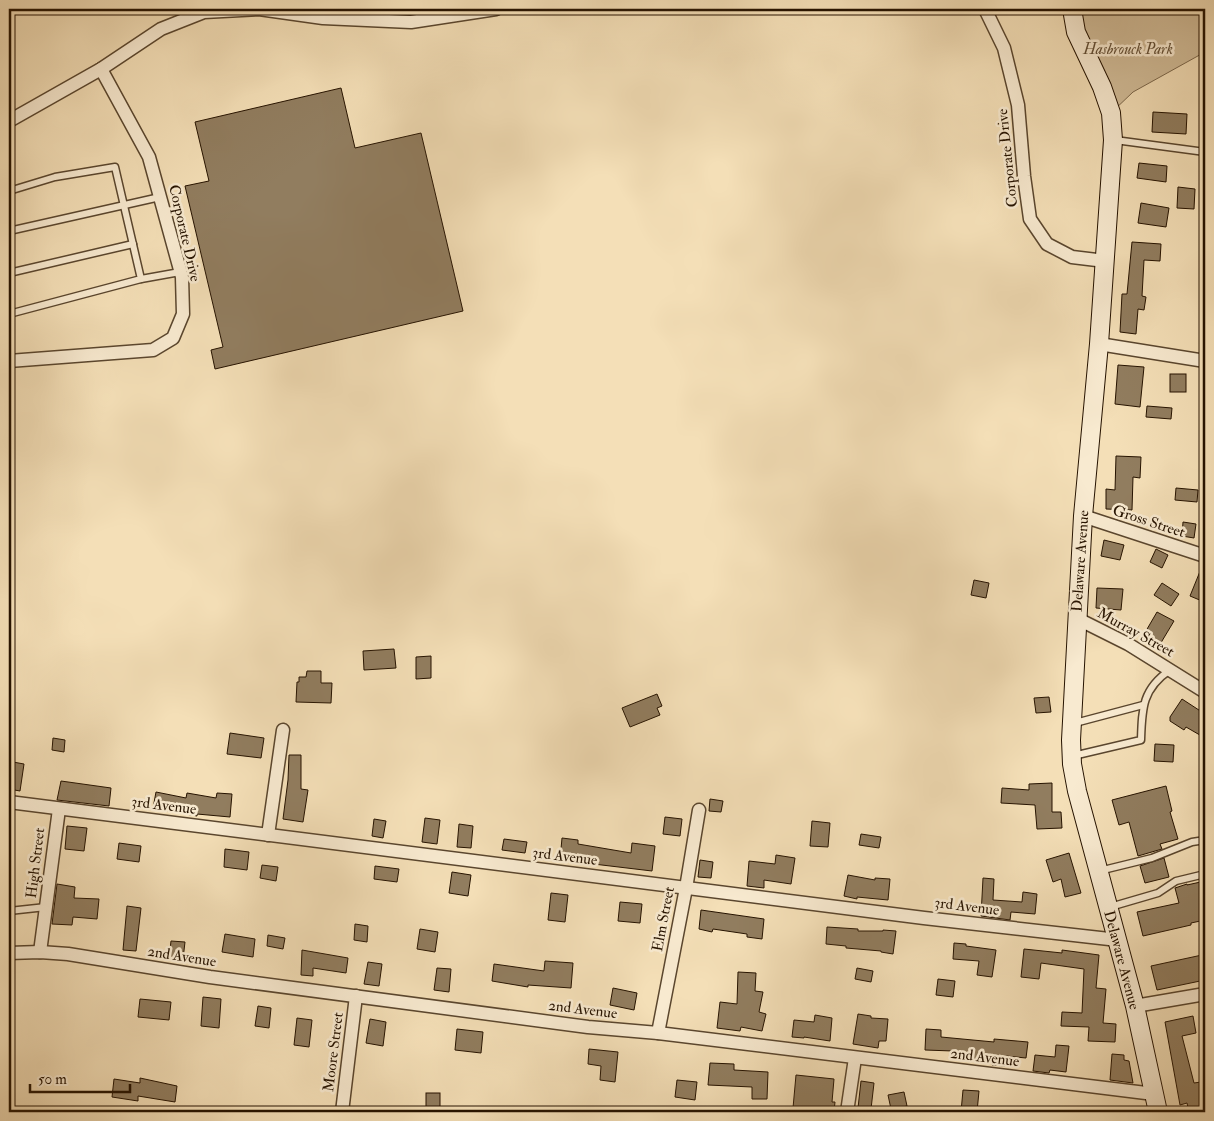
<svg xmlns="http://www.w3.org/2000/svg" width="1214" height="1121" font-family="'IM FELL Double Pica',serif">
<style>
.green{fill:#d1bc98;stroke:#7c684c}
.building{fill:#917d5f;stroke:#261300}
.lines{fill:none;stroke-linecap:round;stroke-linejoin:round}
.lane-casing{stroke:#5a462e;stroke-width:9}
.street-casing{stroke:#5a462e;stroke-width:15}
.secondary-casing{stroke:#261300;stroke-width:20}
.lane{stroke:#f8ead0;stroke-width:6}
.street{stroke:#f8ead0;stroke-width:12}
.secondary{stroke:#f8ead0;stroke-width:18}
.labels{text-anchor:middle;stroke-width:5;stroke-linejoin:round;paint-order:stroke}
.park-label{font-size:15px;font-style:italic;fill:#624e35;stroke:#f8ead0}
.street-label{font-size:15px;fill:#261300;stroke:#f8ead0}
</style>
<rect width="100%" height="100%" fill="#f4dfb7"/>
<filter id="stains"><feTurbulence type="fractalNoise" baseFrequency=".004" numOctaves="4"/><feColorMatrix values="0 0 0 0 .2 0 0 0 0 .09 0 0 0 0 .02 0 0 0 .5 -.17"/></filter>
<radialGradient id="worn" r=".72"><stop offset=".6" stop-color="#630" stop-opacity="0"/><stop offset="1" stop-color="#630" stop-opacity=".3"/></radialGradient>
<path class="green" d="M 1072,9 L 1205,9 L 1205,52 L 1133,92 L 1111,113 Z"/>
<g class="building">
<path d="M 341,88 L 355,148 L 421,133 L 463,311 L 215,369 L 211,350 L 223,347 L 185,186 L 209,181 L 195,122 Z"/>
<path d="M 1153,112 L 1187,114 L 1186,134 L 1152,132 Z"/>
<path d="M 1139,163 L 1167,166 L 1166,182 L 1137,178 Z"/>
<path d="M 1178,187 L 1195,189 L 1194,209 L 1177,208 Z"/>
<path d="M 1141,203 L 1169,208 L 1166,227 L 1138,223 Z"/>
<path d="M 1132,242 L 1161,244 L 1160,261 L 1144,260 L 1142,296 L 1146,297 L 1144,310 L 1138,309 L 1136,334 L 1120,332 L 1122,294 L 1127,294 Z"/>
<path d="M 1118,365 L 1144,367 L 1140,407 L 1115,404 Z"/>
<rect x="1170" y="374" width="16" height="18"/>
<path d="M 1147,406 L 1172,408 L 1171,419 L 1146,417 Z"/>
<path d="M 1116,456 L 1141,457 L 1140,478 L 1133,477 L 1132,510 L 1106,509 L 1106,489 L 1115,490 Z"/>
<path d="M 1176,488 L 1198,490 L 1197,502 L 1175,500 Z"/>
<path d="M 1183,522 L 1196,524 L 1194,538 L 1182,536 Z"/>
<path d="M 1104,540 L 1124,545 L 1120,560 L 1101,556 Z"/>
<path d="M 1156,549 L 1168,555 L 1162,568 L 1150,562 Z"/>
<path d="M 1203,564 L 1205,564 L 1205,594 L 1202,601 L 1190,596 Z"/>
<path d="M 974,580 L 989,583 L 986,598 L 971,595 Z"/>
<path d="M 1162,583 L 1179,594 L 1171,606 L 1154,595 Z"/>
<path d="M 1097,588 L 1123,589 L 1121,610 L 1096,608 Z"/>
<path d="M 1157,612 L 1174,621 L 1159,646 L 1143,636 Z"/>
<path d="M 394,649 L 396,668 L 364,670 L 363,651 Z"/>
<path d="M 431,656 L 431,678 L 416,679 L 416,657 Z"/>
<path d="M 307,671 L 321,671 L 321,683 L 332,683 L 331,703 L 296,702 L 297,682 L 299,682 L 299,677 L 306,677 Z"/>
<path d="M 657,694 L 662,706 L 657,708 L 660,715 L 630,727 L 622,708 Z"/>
<path d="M 1049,697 L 1051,712 L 1036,713 L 1034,698 Z"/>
<path d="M 1182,699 L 1205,714 L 1205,738 L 1186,727 L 1184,730 L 1170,721 L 1170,717 Z"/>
<path d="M 230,733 L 264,738 L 261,758 L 227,754 Z"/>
<path d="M 53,738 L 65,740 L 64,752 L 52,750 Z"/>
<path d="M 1155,744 L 1174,745 L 1173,762 L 1154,761 Z"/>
<path d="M 289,755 L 301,755 L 301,789 L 308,790 L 303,822 L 283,819 L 288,780 Z"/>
<path d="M 13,762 L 24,764 L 20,791 L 9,789 Z"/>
<path d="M 61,781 L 111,788 L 109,806 L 57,800 Z"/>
<path d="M 1052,783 L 1052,812 L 1061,812 L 1062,828 L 1037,829 L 1035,805 L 1001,803 L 1002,788 L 1029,790 L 1029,784 Z"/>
<path d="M 1166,786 L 1172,811 L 1170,812 L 1178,839 L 1160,844 L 1162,849 L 1138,856 L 1129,822 L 1119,825 L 1112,800 Z"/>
<path d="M 156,792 L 186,798 L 187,793 L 216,798 L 217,793 L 232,794 L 230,817 L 197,814 L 197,816 L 153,808 Z"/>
<path d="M 710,799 L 723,801 L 721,812 L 709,811 Z"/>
<path d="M 665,817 L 682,819 L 680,836 L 663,834 Z"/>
<path d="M 425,818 L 440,820 L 437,844 L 422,842 Z"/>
<path d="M 374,819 L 386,821 L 383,838 L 372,836 Z"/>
<path d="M 812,821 L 830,823 L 828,847 L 810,846 Z"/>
<path d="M 459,824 L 473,826 L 471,848 L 457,847 Z"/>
<path d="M 67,826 L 87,828 L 84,851 L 65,849 Z"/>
<path d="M 861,834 L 881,837 L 879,848 L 859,845 Z"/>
<path d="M 562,838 L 578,840 L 578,844 L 631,853 L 632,843 L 655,846 L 652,871 L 560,860 Z"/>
<path d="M 504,839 L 527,842 L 525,853 L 502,850 Z"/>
<path d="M 119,843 L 141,846 L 139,862 L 117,859 Z"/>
<path d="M 225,849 L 249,852 L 247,870 L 224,867 Z"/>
<path d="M 1069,853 L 1081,893 L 1065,897 L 1061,879 L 1053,882 L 1046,860 Z"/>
<path d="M 776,855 L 795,858 L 791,884 L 764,880 L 764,888 L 747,886 L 749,861 L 775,864 Z"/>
<path d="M 1164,858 L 1169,877 L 1145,883 L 1140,866 Z"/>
<path d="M 700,860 L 713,862 L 711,878 L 698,877 Z"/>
<path d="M 262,865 L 278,867 L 276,881 L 260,878 Z"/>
<path d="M 375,866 L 399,869 L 397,882 L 374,879 Z"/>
<path d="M 452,872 L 471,875 L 468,896 L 449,893 Z"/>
<path d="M 848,875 L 875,880 L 875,878 L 890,879 L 888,900 L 857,897 L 857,899 L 844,896 Z"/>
<path d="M 983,878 L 994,879 L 993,900 L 1022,902 L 1023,892 L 1037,894 L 1035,914 L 1011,912 L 1010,920 L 981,916 Z"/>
<path d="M 1205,881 L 1205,920 L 1191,923 L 1191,925 L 1143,936 L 1137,912 L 1179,903 L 1175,888 L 1187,884 L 1187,885 Z"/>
<path d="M 57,884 L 75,887 L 74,898 L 99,899 L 97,919 L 73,917 L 72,925 L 52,924 Z"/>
<path d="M 551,893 L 568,895 L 565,922 L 548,920 Z"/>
<path d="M 620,902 L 642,904 L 640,923 L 618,921 Z"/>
<path d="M 127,906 L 141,908 L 136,951 L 123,950 Z"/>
<path d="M 701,910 L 764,919 L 762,939 L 747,937 L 747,934 L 713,929 L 712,932 L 699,929 Z"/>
<path d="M 355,924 L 368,926 L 367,942 L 354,940 Z"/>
<path d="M 827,927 L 858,929 L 858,931 L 883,931 L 883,930 L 896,931 L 893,954 L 881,952 L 881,951 L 846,948 L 846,946 L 826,944 Z"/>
<path d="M 420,929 L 438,932 L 435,952 L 417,949 Z"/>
<path d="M 225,934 L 255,939 L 253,957 L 222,952 Z"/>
<path d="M 268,935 L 285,938 L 283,949 L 267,946 Z"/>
<path d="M 171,941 L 185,942 L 183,959 L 169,958 Z"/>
<path d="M 954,943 L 966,944 L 966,946 L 996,950 L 992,977 L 977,975 L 979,961 L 953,959 Z"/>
<path d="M 1024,949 L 1062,953 L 1062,950 L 1099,955 L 1096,988 L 1106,989 L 1103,1023 L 1116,1024 L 1115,1042 L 1088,1041 L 1089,1027 L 1061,1026 L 1062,1012 L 1082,1013 L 1084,969 L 1041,963 L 1039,979 L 1021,977 Z"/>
<path d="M 302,950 L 348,958 L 346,973 L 313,968 L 313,976 L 301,975 Z"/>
<path d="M 1202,955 L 1205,980 L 1157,990 L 1151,966 Z"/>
<path d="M 545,961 L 573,963 L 571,988 L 528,985 L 528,987 L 492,981 L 494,964 L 544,971 Z"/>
<path d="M 368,962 L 382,964 L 379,986 L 364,984 Z"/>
<path d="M 437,968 L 451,969 L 449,992 L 434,990 Z"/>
<path d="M 857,968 L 873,971 L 871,982 L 855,979 Z"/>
<path d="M 738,972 L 756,973 L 755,991 L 763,992 L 759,1012 L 766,1014 L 762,1031 L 741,1027 L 740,1031 L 717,1028 L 720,1002 L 737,1004 Z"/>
<path d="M 938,979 L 955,981 L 953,997 L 936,995 Z"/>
<path d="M 613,988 L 637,993 L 634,1010 L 610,1005 Z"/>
<path d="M 203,997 L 221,999 L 219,1028 L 201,1026 Z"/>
<path d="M 140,999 L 171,1002 L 169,1020 L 138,1017 Z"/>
<path d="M 258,1006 L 271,1008 L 269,1028 L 255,1026 Z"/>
<path d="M 858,1014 L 871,1016 L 871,1018 L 888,1019 L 886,1041 L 879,1041 L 878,1048 L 853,1044 Z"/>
<path d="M 815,1015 L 832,1018 L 830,1041 L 804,1037 L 804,1038 L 792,1037 L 794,1020 L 814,1022 Z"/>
<path d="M 1193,1016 L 1196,1033 L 1182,1036 L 1194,1083 L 1201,1082 L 1205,1098 L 1205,1112 L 1189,1112 L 1187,1103 L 1180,1105 L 1165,1022 Z"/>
<path d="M 297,1018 L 312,1020 L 309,1047 L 294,1045 Z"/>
<path d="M 370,1019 L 386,1022 L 383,1046 L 366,1043 Z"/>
<path d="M 457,1029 L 483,1032 L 481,1053 L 455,1050 Z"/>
<path d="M 926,1029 L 941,1030 L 941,1037 L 994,1042 L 994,1039 L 1028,1042 L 1026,1058 L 1006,1056 L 1005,1066 L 992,1065 L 992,1059 L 953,1058 L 953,1051 L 925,1050 Z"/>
<path d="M 1056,1045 L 1069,1046 L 1066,1072 L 1050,1070 L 1049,1073 L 1033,1071 L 1035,1055 L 1055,1057 Z"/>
<path d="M 589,1049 L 618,1052 L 615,1082 L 600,1080 L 601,1066 L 588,1064 Z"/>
<path d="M 1112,1054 L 1124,1055 L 1124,1060 L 1129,1061 L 1133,1083 L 1110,1080 Z"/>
<path d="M 710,1063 L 734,1064 L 734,1070 L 768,1072 L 767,1099 L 752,1099 L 752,1087 L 708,1085 Z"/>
<path d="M 796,1075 L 834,1079 L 832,1102 L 835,1102 L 834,1112 L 816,1112 L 816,1111 L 793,1108 Z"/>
<path d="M 140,1078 L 177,1086 L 175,1102 L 138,1096 L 138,1101 L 112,1097 L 114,1079 L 140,1083 Z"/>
<path d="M 677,1080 L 697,1082 L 695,1100 L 675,1097 Z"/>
<path d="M 861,1081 L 874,1083 L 871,1109 L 858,1108 Z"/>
<path d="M 963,1090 L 979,1091 L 977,1112 L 961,1112 Z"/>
<path d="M 904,1092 L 907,1106 L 891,1109 L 888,1095 Z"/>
<rect x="426" y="1093" width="14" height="18"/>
</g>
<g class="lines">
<g class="lane-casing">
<g id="lane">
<path d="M 1115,140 L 1205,152"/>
<path d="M 9,191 L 55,177 L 115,167 L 141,279 L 9,314"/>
<path d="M 9,231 L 160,197"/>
<path d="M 9,273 L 133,244"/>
<path d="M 141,279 L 180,272"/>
<path d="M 1075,723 L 1143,705"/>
<path d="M 1073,756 L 1141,740 C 1142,709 1142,689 1170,670"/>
<path d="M 1099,871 L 1152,858 L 1192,842 L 1205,840"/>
<path d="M 1110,907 L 1158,893 L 1176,881 L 1205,874"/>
<path d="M 9,911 L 46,907"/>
</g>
</g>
<g class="street-casing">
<g id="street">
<path d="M 985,9 L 1004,48 L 1018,105 L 1024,176 L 1030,219 L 1047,244 L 1072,257 L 1105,261"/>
<path d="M 9,121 L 101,69 L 161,29 L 204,12 L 259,9 L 323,18 L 411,22 L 496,9"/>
<path d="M 1099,344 L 1205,361"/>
<path d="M 9,361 L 153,350 L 173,338 L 183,314 L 182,277 L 149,157 L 101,69"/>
<path d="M 1083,516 L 1205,556"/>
<path d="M 1076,618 L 1128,644 L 1205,692"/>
<path d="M 9,802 L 924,918 L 1118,940"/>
<path d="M 268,835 L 283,730"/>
<path d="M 40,952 L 59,809"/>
<path d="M 9,953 L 40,952 L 68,954 L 210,977 L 588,1027 L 658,1033 L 1154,1094"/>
<path d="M 1135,1006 L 1205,994"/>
<path d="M 658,1033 L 686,888 L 699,810"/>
<path d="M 342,1112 L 356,996"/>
<path d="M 847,1112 L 855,1058"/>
</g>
</g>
<g class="secondary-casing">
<path id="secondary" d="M 1072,9 L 1076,32 L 1102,87 L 1111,113 L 1113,140 L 1099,344 L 1083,516 L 1071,740 L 1072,764 L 1077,791 L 1135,1006 L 1158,1112"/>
</g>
<use href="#lane" class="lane"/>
<use href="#street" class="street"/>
<use href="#secondary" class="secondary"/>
</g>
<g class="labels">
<g class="park-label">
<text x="1128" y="54">Hasbrouck Park</text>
</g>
<g class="street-label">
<text transform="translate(1007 158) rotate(-96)" y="5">Corporate Drive</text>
<text transform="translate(185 233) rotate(77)" y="5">Corporate Drive</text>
<text transform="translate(1149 521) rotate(18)" y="5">Gross Street</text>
<text transform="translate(1080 561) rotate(-86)" y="5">Delaware Avenue</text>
<text transform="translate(1136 632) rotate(29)" y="5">Murray Street</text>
<text transform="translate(164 805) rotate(7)" y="5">3rd Avenue</text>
<text transform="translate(565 856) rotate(7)" y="5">3rd Avenue</text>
<text transform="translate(35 863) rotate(-83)" y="5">High Street</text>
<text transform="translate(967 906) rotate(7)" y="5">3rd Avenue</text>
<text transform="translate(663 919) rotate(-79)" y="5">Elm Street</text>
<text transform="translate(182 956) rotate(9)" y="5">2nd Avenue</text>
<text transform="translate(1122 960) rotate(75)" y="5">Delaware Avenue</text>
<text transform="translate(583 1009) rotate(7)" y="5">2nd Avenue</text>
<text transform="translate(333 1052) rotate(-83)" y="5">Moore Street</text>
<text transform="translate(985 1057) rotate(7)" y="5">2nd Avenue</text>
</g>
</g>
<rect width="1214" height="1121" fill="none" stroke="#f4dfb7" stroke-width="30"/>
<rect x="10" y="10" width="1194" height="1101" fill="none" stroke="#261300" stroke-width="2.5"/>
<rect x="15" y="15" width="1184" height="1091" fill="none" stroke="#261300"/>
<path d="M30 1084v8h100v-8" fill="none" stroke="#261300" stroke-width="2.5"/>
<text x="38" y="1084" font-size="15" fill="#261300" stroke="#f8ead0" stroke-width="4" paint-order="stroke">50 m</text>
<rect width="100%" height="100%" filter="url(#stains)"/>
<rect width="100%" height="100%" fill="url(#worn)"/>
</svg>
